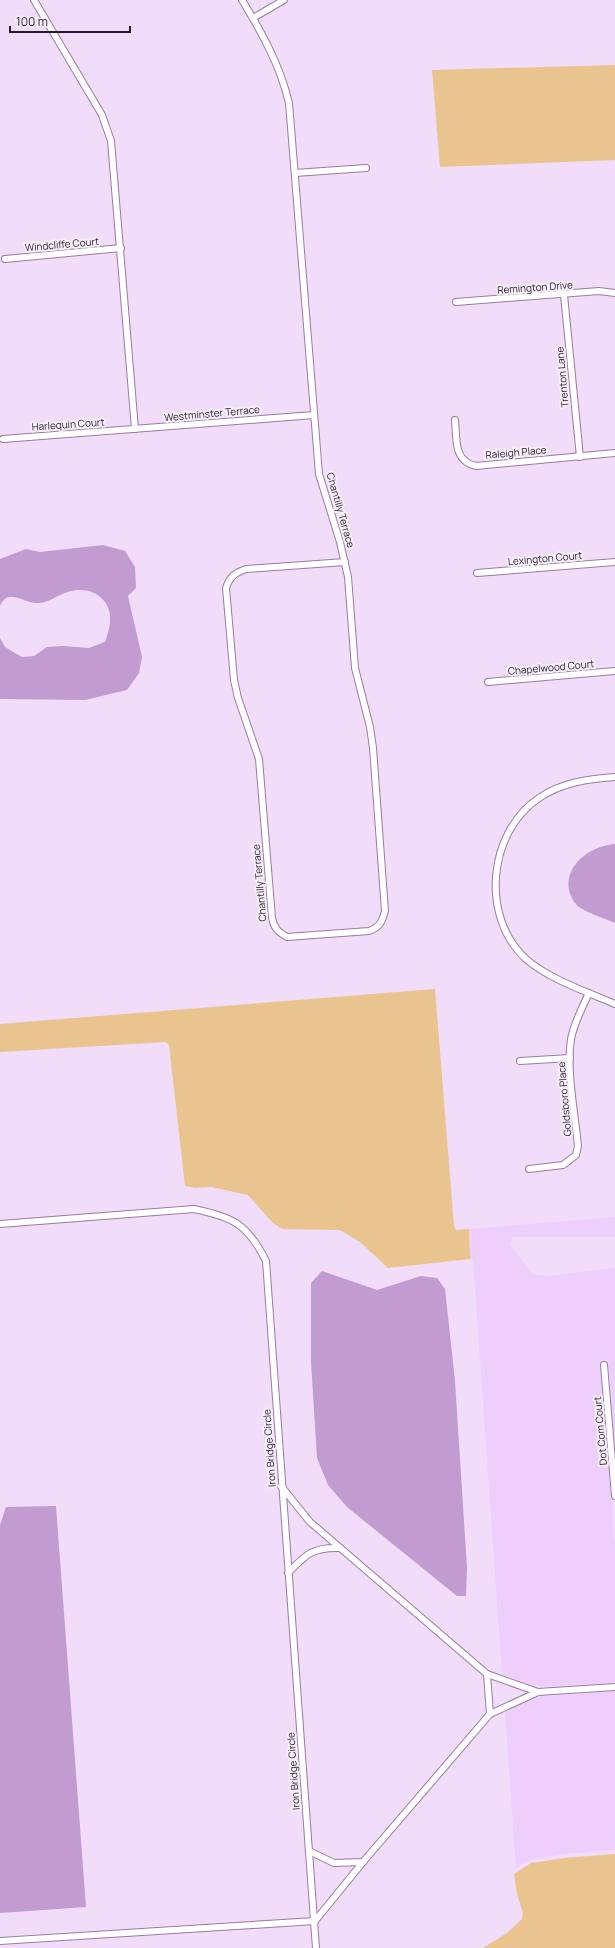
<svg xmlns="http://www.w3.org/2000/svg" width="615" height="1948" font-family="Manrope,sans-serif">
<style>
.built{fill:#eecefa}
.green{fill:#e9c48f}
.water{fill:#c29bd0}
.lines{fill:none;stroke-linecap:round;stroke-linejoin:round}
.street-casing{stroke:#9a7aa6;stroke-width:8}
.street{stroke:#fff;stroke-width:6}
.labels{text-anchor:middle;stroke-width:4;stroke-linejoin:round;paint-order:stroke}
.street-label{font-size:10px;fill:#26192a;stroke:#f6eff9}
</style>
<rect width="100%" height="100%" fill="#f1dcf9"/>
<g class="built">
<path d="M 615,1217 L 615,1237 L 512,1237 L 510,1245 L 533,1275 L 549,1276 L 615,1268 L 615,1446 L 608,1360 L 600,1361 L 615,1547 L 615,1682 L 547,1687 L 530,1684 L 502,1674 L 473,1259 L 470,1259 L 469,1229 Z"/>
<path d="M 615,1691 L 615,1850 L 564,1854 L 530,1860 L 516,1868 L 505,1712 L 538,1697 Z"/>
</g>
<g class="green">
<path d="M 615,65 L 615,160 L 440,167 L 432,70 Z"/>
<path d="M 435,989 L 454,1226 L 456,1230 L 469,1229 L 470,1259 L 388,1268 L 360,1242 L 340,1230 L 282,1229 L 272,1222 L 248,1195 L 211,1187 L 195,1188 L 185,1186 L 169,1045 L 166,1042 L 0,1052 L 0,1024 Z"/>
<path d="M 615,1854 L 615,1948 L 483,1948 L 507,1933 L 522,1919 L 523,1913 L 517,1894 L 514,1874 L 531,1863 L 564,1858 Z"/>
</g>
<g class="water">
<path d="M 103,545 L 125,551 L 135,567 L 136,588 L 128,596 L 142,657 L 139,673 L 127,690 L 85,700 L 0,699 L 0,638 L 5,647 L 22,657 L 34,656 L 47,647 L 63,646 L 89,648 L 105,642 C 107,636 109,630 110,624 C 113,598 90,585 68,592 C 56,595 50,603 37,603 C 23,603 8,587 0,606 L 0,559 L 26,549 L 40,552 Z"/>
<path d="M 615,844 L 615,923 C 606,919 581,911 576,904 C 554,875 585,846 615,844 Z"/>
<path d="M 322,1271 L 377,1290 L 421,1276 L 437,1278 L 445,1289 L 455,1381 L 467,1568 L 466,1596 L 457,1596 L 347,1507 L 328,1485 L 317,1458 L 311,1362 L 311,1283 Z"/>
<path d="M 56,1506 L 86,1907 L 0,1913 L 0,1525 L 6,1507 Z"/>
</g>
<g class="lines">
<g class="street-casing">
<g id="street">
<path d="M 34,0 L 102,115 L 111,141 L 135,429"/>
<path d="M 242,0 C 262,33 280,65 289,103 L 319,474 L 340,542 L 348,577 L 355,668 L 370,727 L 373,748 L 385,911 C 382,922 380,927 369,931 L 287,937 C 278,932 274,928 272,918 L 259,759 L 238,698 L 234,680 L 226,588 C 230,576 235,573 246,569 L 345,562"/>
<path d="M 253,18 L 284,0"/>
<path d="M 295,173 L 366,168"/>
<path d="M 5,259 L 121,248"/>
<path d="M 564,295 L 580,457"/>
<path d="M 456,302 L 599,291 L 615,293"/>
<path d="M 455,420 C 457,439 453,461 476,466 L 615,453"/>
<path d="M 3,439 L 314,415"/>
<path d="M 477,573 L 615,562"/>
<path d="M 488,682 L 615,671"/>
<path d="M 615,777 C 589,779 562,782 539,798 C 488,832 480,917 526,959 C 549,979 587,992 615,1004"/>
<path d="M 520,1061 L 570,1058"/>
<path d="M 529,1169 L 563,1165 L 576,1155 L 578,1146 C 575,1112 566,1072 571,1039 C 574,1023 582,1008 589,993"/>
<path d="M 0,1224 L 194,1209 C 234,1217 248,1225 266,1261 L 316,1948"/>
<path d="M 604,1365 L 615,1496"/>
<path d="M 281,1486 L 310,1522 L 487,1674 L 538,1692"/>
<path d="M 288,1573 C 306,1554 313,1547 340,1548"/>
<path d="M 487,1674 L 490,1714"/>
<path d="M 309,1851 L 334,1863 L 363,1862"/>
<path d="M 0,1941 L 315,1921 L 363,1862 L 490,1714 L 538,1692 L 615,1687"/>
</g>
</g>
<use href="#street" class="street"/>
</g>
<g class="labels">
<g class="street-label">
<text transform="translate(62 244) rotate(-5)" y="4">Windcliffe Court</text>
<text transform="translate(535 287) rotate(-4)" y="4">Remington Drive</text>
<text transform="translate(562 377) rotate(-95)" y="4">Trenton Lane</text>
<text transform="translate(212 413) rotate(-5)" y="4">Westminster Terrace</text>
<text transform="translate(68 424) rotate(-4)" y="4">Harlequin Court</text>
<text transform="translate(516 452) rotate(-5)" y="4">Raleigh Place</text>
<text transform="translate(341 510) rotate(74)" y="4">Chantilly Terrace</text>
<text transform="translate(545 558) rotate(-5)" y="4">Lexington Court</text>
<text transform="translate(551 667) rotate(-5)" y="4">Chapelwood Court</text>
<text transform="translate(259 883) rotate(-95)" y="4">Chantilly Terrace</text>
<text transform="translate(564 1099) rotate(-95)" y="4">Goldsboro Place</text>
<text transform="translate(600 1431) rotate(-95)" y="4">Dot Com Court</text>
<text transform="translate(269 1448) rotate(-94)" y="4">Iron Bridge Circle</text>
<text transform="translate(293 1771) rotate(-94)" y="4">Iron Bridge Circle</text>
</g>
</g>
<path d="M10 26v6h120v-6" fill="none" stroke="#26192a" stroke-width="2"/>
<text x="16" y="26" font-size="12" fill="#26192a" stroke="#f6eff9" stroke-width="3" paint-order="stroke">100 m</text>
</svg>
